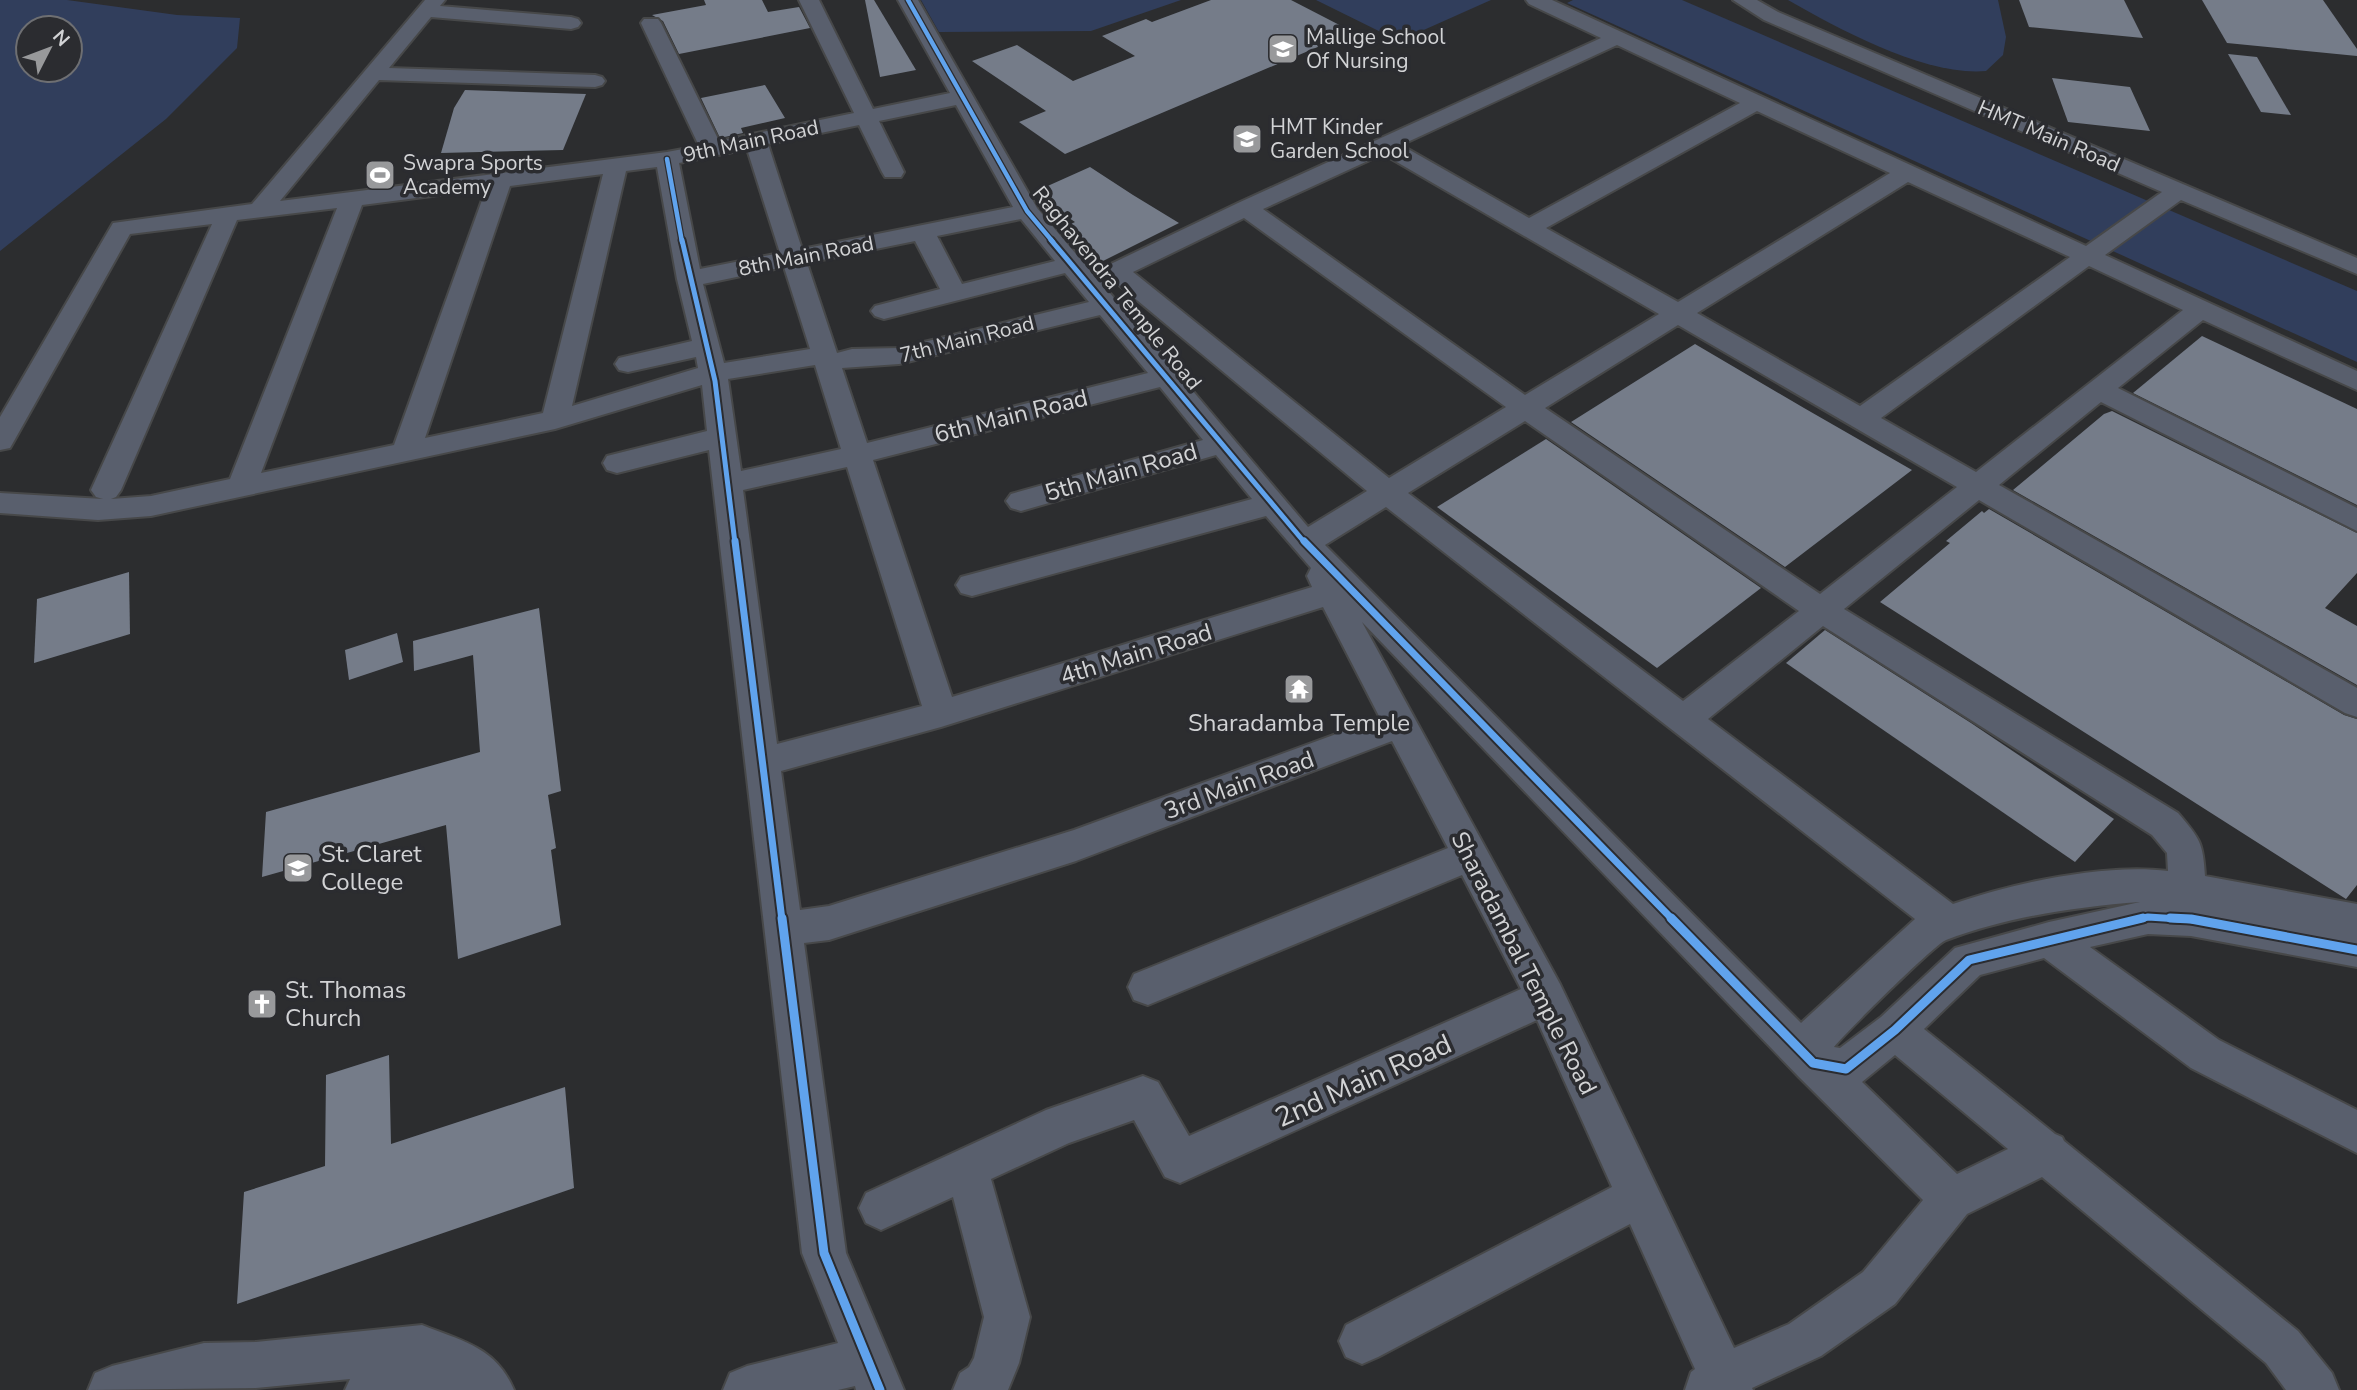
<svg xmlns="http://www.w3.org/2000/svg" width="2357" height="1390" font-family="'Nunito Sans',sans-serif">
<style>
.green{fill:#313e5c;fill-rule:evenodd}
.building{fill:#757c89}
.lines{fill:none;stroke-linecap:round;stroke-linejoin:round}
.minor-casing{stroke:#474849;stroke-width:4}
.minor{fill:#595f6d;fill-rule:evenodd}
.cycleway-far3-casing{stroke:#2b2c30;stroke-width:7}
.cycleway-far2-casing{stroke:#2b2c30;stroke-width:9}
.cycleway-far1-casing{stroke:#2b2c30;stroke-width:11}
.cycleway-casing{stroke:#2b2c30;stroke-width:13}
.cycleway-far3{stroke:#60a3ed;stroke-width:4.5}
.cycleway-far2{stroke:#60a3ed;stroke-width:5}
.cycleway-far1{stroke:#60a3ed;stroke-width:7}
.cycleway{stroke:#60a3ed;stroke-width:9}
.labels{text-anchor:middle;stroke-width:7;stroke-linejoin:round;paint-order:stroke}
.far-poi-label{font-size:21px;fill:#d2d3d5;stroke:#2b2c30;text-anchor:start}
.far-street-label{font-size:21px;fill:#d2d3d5;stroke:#2b2c30}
.street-label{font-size:24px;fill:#d2d3d5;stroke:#2b2c30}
.poi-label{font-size:24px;fill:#d2d3d5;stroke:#2b2c30;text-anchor:start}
.near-street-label{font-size:28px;fill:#d2d3d5;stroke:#2b2c30}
</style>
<rect width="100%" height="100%" fill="#2c2d2f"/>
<g class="green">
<path d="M 0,0 L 67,0 L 177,15 L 240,18 L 237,48 L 166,119 L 0,251 ZM 28,28 L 70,28 L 70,70 L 28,70 Z"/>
<path d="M 921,0 L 1181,0 L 1091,31 L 939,32 Z"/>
<path d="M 1316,0 L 1491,0 L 1399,41 Z"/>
<path d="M 1573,0 L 1682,0 L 2357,291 L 2357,362 L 1567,3 Z"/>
<path d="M 1788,0 L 1998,0 L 2006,37 L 2003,55 L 1986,71 C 1924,76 1841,30 1788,0 Z"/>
</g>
<g class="building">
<path d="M 704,0 L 762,0 L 768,12 L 799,7 L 810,28 L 679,54 L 663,21 L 652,15 L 706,5 Z"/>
<path d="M 865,0 L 874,0 L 916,70 L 880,77 Z"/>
<path d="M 1211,0 L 1291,0 L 1353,32 L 1065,154 L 1019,122 L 1046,111 L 972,61 L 1017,45 L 1073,81 L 1135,56 L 1102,36 L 1146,19 L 1152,22 Z"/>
<path d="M 2019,0 L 2124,0 L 2143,38 L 2029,27 Z"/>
<path d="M 2202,0 L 2323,0 L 2357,49 L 2357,56 L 2227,43 Z"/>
<path d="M 2228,54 L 2257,57 L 2291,115 L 2261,112 Z"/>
<path d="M 2052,78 L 2130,87 L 2150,131 L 2068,122 Z"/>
<path d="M 765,85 L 785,118 L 741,128 L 743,133 L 720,138 L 701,98 Z"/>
<path d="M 465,90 L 586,94 L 563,150 L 441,153 L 454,108 Z"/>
<path d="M 1090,167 L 1133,195 L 1179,223 L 1101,262 L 1059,230 L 1075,222 L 1032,193 Z"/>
<path d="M 2202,336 L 2357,409 L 2357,505 L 2133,393 Z"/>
<path d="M 1695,344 L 1804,408 L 1912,470 L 1785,567 L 1571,422 Z"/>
<path d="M 2112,411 L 2357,533 L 2357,573 L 2325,608 L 2357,626 L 2357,685 L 2013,490 L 2104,414 Z"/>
<path d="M 1546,439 L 1761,588 L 1657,668 L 1437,507 Z"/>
<path d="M 1989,509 L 2344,715 L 2357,719 L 2357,885 L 2346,899 L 1880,602 L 1950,543 L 1946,541 L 1982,511 L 1984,513 Z"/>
<path d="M 129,572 L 130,634 L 34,663 L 37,599 Z"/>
<path d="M 539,608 L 561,791 L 548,795 L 556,848 L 551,850 L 561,925 L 458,959 L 446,825 L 262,877 L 266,812 L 480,752 L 473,655 L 414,671 L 413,641 Z"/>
<path d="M 1825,630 L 1971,723 L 2114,819 L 2075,862 L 1786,663 Z"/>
<path d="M 397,633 L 403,662 L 349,680 L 345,650 Z"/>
<path d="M 389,1055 L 391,1144 L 565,1087 L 574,1188 L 237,1304 L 244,1192 L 325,1166 L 326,1075 Z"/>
</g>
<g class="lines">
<g class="minor-casing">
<g id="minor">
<path d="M 425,0 L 445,0 L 440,6 L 571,17 L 578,19 L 581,23 L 578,27 L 571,29 L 431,17 L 389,68 L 595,75 L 602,77 L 605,81 L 602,85 L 595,87 L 379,80 L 280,201 L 667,152 L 699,146 L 641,23 L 644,19 L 658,19 L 661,23 L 719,141 L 854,113 L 799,0 L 819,0 L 873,109 L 950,93 L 898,0 L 918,0 L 1037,208 L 1092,273 L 1238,203 L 1601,38 L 1529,4 L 1526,0 L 1552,0 L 2086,246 L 2162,192 L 1764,20 L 1733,0 L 1757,0 L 1778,12 L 2357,258 L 2357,274 L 2181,200 L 2105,255 L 2357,371 L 2357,390 L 2203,320 L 2118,388 L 2357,508 L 2357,531 L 2101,402 L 1999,485 L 2357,688 L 2357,717 L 2345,713 L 1979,500 L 1844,609 L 2178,813 C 2200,839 2203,842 2205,876 L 2357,904 L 2357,967 L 2191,936 L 2148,934 L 2090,947 L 2219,1040 L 2357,1110 L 2357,1153 L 2191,1068 L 2044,958 L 1980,975 L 1924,1029 L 2055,1134 L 2062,1137 L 2064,1141 L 2298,1331 L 2332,1373 L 2339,1390 L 2286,1390 L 2266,1363 L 2042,1177 L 1967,1214 L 1895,1304 L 1821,1356 L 1752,1388 L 1753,1390 L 1685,1390 L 1691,1372 L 1695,1369 L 1630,1224 L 1378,1357 L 1362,1364 L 1346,1357 L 1339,1341 L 1346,1325 L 1612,1187 L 1537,1020 L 1180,1183 L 1165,1177 L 1134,1120 L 1069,1143 L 991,1179 L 1030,1317 L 1019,1363 L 1008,1390 L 953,1390 L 960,1373 L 969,1367 L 974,1358 L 984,1317 L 953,1197 L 881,1230 L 866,1223 L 859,1208 L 866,1193 L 1046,1110 L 1143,1076 L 1158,1082 L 1189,1136 L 1521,989 L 1462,875 L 1148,1005 L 1134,1000 L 1128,987 L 1134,974 L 1448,848 L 1392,741 L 1076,861 L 829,940 L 804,943 L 846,1253 L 904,1390 L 856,1390 L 855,1386 L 838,1390 L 723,1390 L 730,1373 L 747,1366 L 838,1343 L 802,1253 L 709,450 L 617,473 L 607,470 L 603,463 L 607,456 L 707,431 L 702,385 L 555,429 L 151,516 L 98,520 L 0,513 L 0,493 L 103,499 L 96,497 L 91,490 L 212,224 L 130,234 L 14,441 L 10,448 L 0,450 L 0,417 L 113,223 L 252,204 ZM 1617,45 L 1740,103 L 1529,218 L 1401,145 ZM 956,105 L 1013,207 L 802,249 L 768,144 L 859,125 L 882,172 L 885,177 L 901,177 L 904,172 L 879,121 ZM 1757,111 L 1890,173 L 1678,302 L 1546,228 ZM 747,149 L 780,253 L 700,269 L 679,163 ZM 1383,154 L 1659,314 L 1525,395 L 1263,209 ZM 657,167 L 677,279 L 692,341 L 619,358 L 615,364 L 619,370 L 628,372 L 696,357 L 698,368 L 572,406 L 626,171 ZM 603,174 L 543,413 L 425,438 L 510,186 ZM 1908,182 L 2070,257 L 1860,406 L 1697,313 ZM 486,189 L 394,445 L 261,473 L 362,205 ZM 337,208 L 230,479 L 151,496 L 111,499 L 116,497 L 121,490 L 237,220 ZM 1244,218 L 1506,407 L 1389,478 L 1133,272 ZM 1021,219 L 1055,261 L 962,284 L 937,236 ZM 915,241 L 940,289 L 875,306 L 871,311 L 875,316 L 884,319 L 1065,273 L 1089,302 L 899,348 L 852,349 L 837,353 L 807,263 ZM 2089,266 L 2183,310 L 1976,472 L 1881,418 ZM 784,267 L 810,349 L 724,363 L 703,284 ZM 1114,281 L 1367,491 L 1308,527 L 1103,285 ZM 1100,315 L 1148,373 L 867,443 L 842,368 L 899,364 ZM 1678,325 L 1957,487 L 1820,594 L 1545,408 ZM 815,365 L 841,449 L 741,471 L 728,379 ZM 1160,387 L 1203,440 L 1011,494 L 1006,501 L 1011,508 L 1021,511 L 1216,455 L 1252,499 L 961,577 L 956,585 L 961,593 L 972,596 L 1266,516 L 1311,568 L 1307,576 L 1312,587 L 952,697 L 873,460 ZM 1525,421 L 1799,611 L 1683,701 L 1408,493 ZM 847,467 L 922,706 L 777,744 L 743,490 ZM 1386,507 L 1915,919 L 1801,1023 L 1325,545 ZM 1323,607 L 1380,718 L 1074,830 L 829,906 L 800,910 L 781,771 L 941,727 ZM 1362,622 L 1799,1077 L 1923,1200 L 1863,1272 L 1789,1324 L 1734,1348 L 1560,984 ZM 1823,626 L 2152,835 L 2167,853 L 2168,871 C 2105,863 2013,883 1953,904 L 1708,719 ZM 2140,902 L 2049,922 L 1955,948 L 1881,1017 L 1840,1048 L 1834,1047 C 1844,1034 1935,944 1946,940 C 2007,917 2074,907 2140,902 ZM 1895,1055 L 2008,1149 L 1957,1174 L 1862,1082 Z"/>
<path d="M 422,1325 C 462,1341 496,1347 514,1390 L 345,1390 L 350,1379 L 256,1388 L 88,1390 L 95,1373 L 112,1366 L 204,1343 L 256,1342 Z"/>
</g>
</g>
<use href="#minor" class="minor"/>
<g class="cycleway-far3-casing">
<g id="cycleway-far3">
<path d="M 908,0 L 1027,211 L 1053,242"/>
<path d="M 667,159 L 682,242"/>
</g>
</g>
<g class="cycleway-far2-casing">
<g id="cycleway-far2">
<path d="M 682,240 L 715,381 L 735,543"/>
<path d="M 1051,240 L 1305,543"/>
</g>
</g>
<g class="cycleway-far1-casing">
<g id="cycleway-far1">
<path d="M 735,541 L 782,920"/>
<path d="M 1304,541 L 1673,920"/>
<path d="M 2135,920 L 2148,917 L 2195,920"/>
</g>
</g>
<g class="cycleway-casing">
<g id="cycleway">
<path d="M 782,918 L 824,1253 L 880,1390"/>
<path d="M 1671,918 L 1813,1063 L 1846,1069 L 1895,1030 L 1969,960 L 2143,918"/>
<path d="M 2170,918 L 2191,919 L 2357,950"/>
</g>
</g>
<use href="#cycleway-far3" class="cycleway-far3"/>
<use href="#cycleway-far2" class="cycleway-far2"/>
<use href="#cycleway-far1" class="cycleway-far1"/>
<use href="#cycleway" class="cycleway"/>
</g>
<defs>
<g id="school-square" transform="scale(1.575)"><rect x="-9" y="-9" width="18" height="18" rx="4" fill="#98999b" stroke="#2b2c30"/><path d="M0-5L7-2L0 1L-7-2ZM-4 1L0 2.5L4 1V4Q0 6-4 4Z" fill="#fff"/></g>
<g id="stadium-square" transform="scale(1.575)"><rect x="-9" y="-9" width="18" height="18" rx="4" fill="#98999b" stroke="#2b2c30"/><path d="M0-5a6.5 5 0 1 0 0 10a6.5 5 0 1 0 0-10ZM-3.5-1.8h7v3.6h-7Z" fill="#fff"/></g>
<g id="temple-square" transform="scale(1.575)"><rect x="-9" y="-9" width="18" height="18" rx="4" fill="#98999b" stroke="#2b2c30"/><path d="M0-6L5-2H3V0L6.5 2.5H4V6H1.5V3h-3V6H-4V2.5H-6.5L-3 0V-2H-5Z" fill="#fff"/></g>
<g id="university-square" transform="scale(1.575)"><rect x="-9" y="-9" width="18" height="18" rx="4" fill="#98999b" stroke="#2b2c30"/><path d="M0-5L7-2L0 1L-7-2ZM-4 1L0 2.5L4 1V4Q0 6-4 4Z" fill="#fff"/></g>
<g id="church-square" transform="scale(1.575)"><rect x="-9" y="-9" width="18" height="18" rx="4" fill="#98999b" stroke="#2b2c30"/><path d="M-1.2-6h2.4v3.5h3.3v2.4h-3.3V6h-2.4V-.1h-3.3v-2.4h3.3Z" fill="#fff"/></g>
</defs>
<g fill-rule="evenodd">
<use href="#school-square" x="1283" y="49"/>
<use href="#school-square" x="1247" y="139"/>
<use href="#stadium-square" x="380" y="175"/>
<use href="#temple-square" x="1299" y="689"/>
<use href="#university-square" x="298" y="868"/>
<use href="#church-square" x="262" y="1004"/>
</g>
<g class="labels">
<g class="far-poi-label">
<text x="1306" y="44">Mallige School<tspan x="1306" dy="24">Of Nursing</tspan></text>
<text x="1270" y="134">HMT Kinder<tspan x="1270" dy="24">Garden School</tspan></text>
<text x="403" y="170">Swapra Sports<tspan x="403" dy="24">Academy</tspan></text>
</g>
<g class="far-street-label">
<text transform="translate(2049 136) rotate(23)" y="7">HMT Main Road</text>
<text transform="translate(751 141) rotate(-12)" y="7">9th Main Road</text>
<text transform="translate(806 256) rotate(-11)" y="7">8th Main Road</text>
<text transform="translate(1117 288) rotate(51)" y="7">Raghavendra Temple Road</text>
<text transform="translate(967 339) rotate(-14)" y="7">7th Main Road</text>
</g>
<g class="street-label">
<text transform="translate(1011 416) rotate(-14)" y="8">6th Main Road</text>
<text transform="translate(1121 472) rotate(-16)" y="8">5th Main Road</text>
<text transform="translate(1136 654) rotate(-17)" y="8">4th Main Road</text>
<text transform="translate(1239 785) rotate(-20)" y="8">3rd Main Road</text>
<text transform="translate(1524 963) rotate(63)" y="8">Sharadambal Temple Road</text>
</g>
<g class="poi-label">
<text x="1299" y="731" text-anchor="middle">Sharadamba Temple</text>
<text x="321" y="862">St. Claret<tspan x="321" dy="28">College</tspan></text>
<text x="285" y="998">St. Thomas<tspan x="285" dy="28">Church</tspan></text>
</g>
<g class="near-street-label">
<text transform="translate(1363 1080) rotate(-24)" y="10">2nd Main Road</text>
</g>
</g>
<g transform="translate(49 49) rotate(48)"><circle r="33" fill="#2b2c30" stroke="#6e6f72" stroke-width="2"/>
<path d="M0-5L12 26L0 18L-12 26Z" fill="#98999b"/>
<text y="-10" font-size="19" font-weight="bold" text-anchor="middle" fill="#d2d3d5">N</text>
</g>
</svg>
